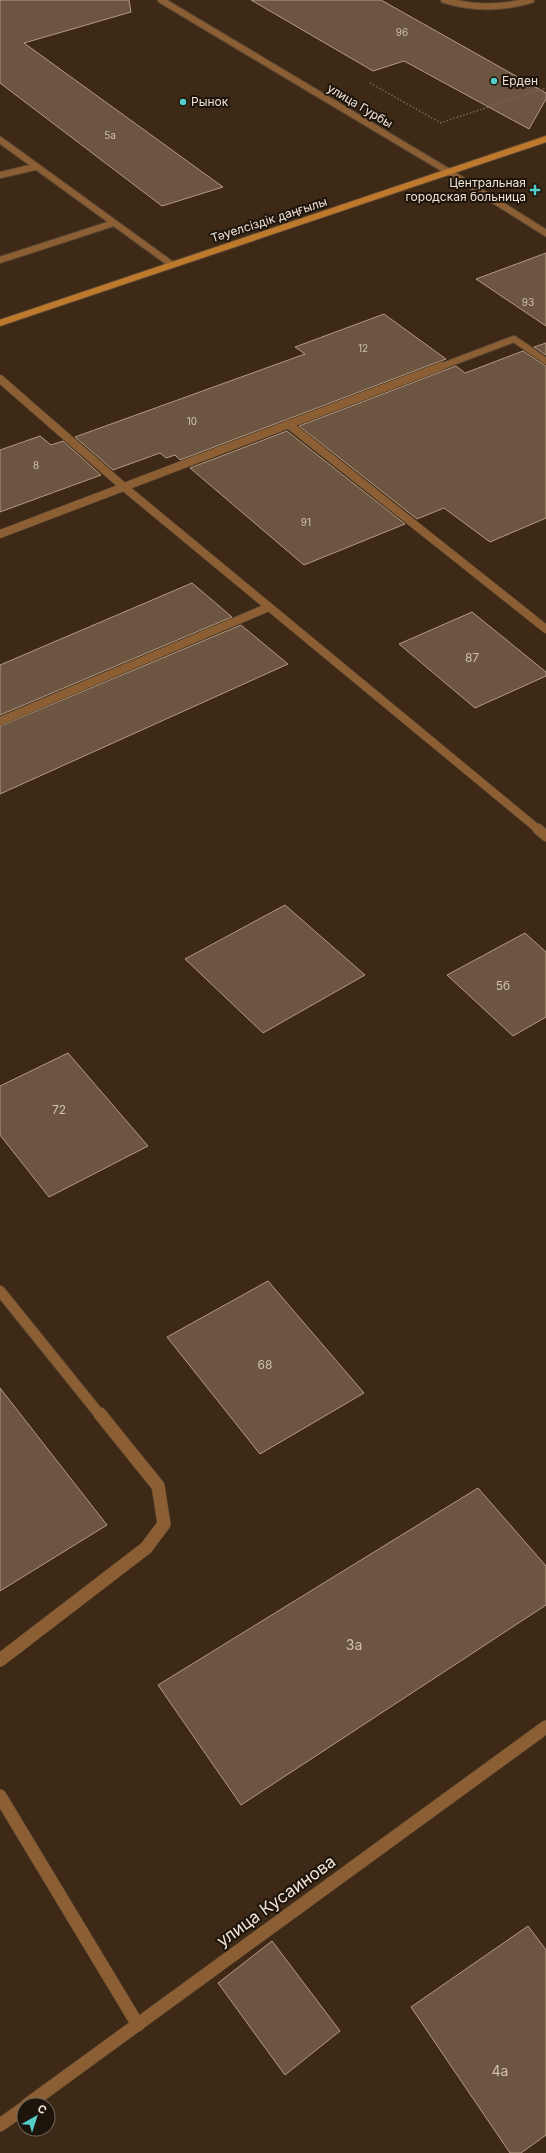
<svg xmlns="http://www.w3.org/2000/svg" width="546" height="2153" font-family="Inter,sans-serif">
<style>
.building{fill:#6c5541;stroke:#b39a83}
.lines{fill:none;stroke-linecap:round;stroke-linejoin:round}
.street-far3-casing{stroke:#5a4734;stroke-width:8}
.street-far2-casing{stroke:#5a4734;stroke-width:9}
.street-far1-casing{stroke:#5a4734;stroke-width:12}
.street-casing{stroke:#5a4734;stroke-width:14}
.secondary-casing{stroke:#5a4734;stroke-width:8}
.path{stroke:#796756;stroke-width:1.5;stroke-dasharray:1.5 2;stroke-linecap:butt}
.street-far3{stroke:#8b5f33;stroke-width:6}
.street-far2{stroke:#8b5f33;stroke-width:8}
.street-far1{stroke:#8b5f33;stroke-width:10}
.street{stroke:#8b5f33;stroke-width:13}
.secondary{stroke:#bf792c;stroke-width:6}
.poi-dot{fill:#54cdc8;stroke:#1d140b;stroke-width:1.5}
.labels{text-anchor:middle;stroke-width:4;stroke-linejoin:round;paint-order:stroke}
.far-number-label{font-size:10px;fill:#cfc0b2}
.far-poi-label{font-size:12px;fill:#f0e3d7;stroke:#1d140b;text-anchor:start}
.far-street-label{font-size:12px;fill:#f0e3d7;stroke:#1d140b}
.number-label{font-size:12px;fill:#cfc0b2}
.near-number-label{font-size:14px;fill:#cfc0b2}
.near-street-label{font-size:17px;fill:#f0e3d7;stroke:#1d140b}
</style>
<rect width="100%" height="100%" fill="#3d2915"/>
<g class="building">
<path d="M 0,0 L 129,0 L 131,12 L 24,43 L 223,187 L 162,206 L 0,83 Z"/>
<path d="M 251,0 L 381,0 L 546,93 L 546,99 L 529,129 L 404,61 L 373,71 Z"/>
<path d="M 546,253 L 546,326 L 476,279 Z"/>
<path d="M 384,314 L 446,359 L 180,460 L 175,455 L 166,458 L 160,453 L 113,470 L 75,437 L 305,354 L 295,347 Z"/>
<path d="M 546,343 L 546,355 L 534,347 Z"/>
<path d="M 523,351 L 546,366 L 546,518 L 490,542 L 444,508 L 417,519 L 299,426 L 456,366 L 465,373 Z"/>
<path d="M 287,431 L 405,524 L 304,565 L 190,468 Z"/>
<path d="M 40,436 L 51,445 L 63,441 L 101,475 L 0,512 L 0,450 Z"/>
<path d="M 192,583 L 232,617 L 0,715 L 0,665 Z"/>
<path d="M 472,612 L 546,672 L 546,676 L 475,708 L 399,644 Z"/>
<path d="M 241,625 L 288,664 L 0,794 L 0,726 Z"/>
<path d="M 285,905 L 365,975 L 263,1033 L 185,959 Z"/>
<path d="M 525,933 L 546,952 L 546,1017 L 513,1036 L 447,975 Z"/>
<path d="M 68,1053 L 148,1146 L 49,1197 L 0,1135 L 0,1086 Z"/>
<path d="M 268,1281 L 364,1393 L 260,1454 L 167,1337 Z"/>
<path d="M 0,1388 L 107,1525 L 0,1591 Z"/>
<path d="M 478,1488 L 546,1566 L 546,1605 L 241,1805 L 158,1685 Z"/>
<path d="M 528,1926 L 546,1950 L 546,2135 L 521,2153 L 510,2153 L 411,2007 Z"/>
<path d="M 272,1941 L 340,2031 L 285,2075 L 218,1983 Z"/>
</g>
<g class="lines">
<g class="street-far3-casing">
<g id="street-far3">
<path d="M 161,0 L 449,172 L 546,233"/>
<path d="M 444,0 C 474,9 501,9 531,0"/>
<path d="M 0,140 L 171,264"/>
<path d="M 0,175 L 35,167"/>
<path d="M 0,260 L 114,223"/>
<path d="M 440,367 L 514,339 L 546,361"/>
</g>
</g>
<g class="street-far2-casing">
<g id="street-far2">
<path d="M 0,379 L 124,487 L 539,830"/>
<path d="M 288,424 L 546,629"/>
<path d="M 0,534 L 442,366"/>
<path d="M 0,721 L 269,607"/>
</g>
</g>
<g class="street-far1-casing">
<g id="street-far1">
<path d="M 538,829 L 546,836"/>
<path d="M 0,1291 L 100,1415"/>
</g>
</g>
<g class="street-casing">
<g id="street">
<path d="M 0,1660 L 146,1548 L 164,1524 L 158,1486 L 100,1414"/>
<path d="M 0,1796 L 138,2025"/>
<path d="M 27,2105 L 546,1727"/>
<path d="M 0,2125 L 24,2108"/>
</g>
</g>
<g class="secondary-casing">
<path id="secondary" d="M 0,323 L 546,139"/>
</g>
<g class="path">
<path d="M 370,83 L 441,123"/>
<path d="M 440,123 L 546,88"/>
</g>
<use href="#street-far3" class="street-far3"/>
<use href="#street-far2" class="street-far2"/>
<use href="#street-far1" class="street-far1"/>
<use href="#street" class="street"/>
<use href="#secondary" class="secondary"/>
</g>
<g class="poi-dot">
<circle cx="494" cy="81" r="4"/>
<circle cx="183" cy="102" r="4"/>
<path d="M533 184h4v4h4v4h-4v4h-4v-4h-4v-4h4z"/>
</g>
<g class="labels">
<g class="far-number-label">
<text x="402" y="36">96</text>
<text x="110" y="139">5а</text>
<text x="528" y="306">93</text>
<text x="363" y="352">12</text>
<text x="192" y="425">10</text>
<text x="36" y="469">8</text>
<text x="306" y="526">91</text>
</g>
<g class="far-poi-label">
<text x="502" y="85">Ерден</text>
<text x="191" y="106">Рынок</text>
<text x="526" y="187" text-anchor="end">Центральная<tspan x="526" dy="14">городская больница</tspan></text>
</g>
<g class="far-street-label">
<text transform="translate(360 106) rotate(31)" y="4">улица Гурбы</text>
<text transform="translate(269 220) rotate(-18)" y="4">Тәуелсіздік даңғылы</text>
</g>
<g class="number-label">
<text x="472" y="662">87</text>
<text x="503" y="990">5б</text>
<text x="59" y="1114">72</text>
<text x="265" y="1369">68</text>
</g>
<g class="near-number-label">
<text x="354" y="1650">3а</text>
<text x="500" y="2076">4а</text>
</g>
<g class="near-street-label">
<text transform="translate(276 1901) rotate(-36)" y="6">улица Кусаинова</text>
</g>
</g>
<g transform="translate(36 2117) rotate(39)"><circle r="19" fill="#1d140b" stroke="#71675d"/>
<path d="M0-3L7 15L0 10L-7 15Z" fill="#54cdc8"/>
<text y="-6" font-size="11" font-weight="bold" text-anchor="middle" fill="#f0e3d7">С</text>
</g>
</svg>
